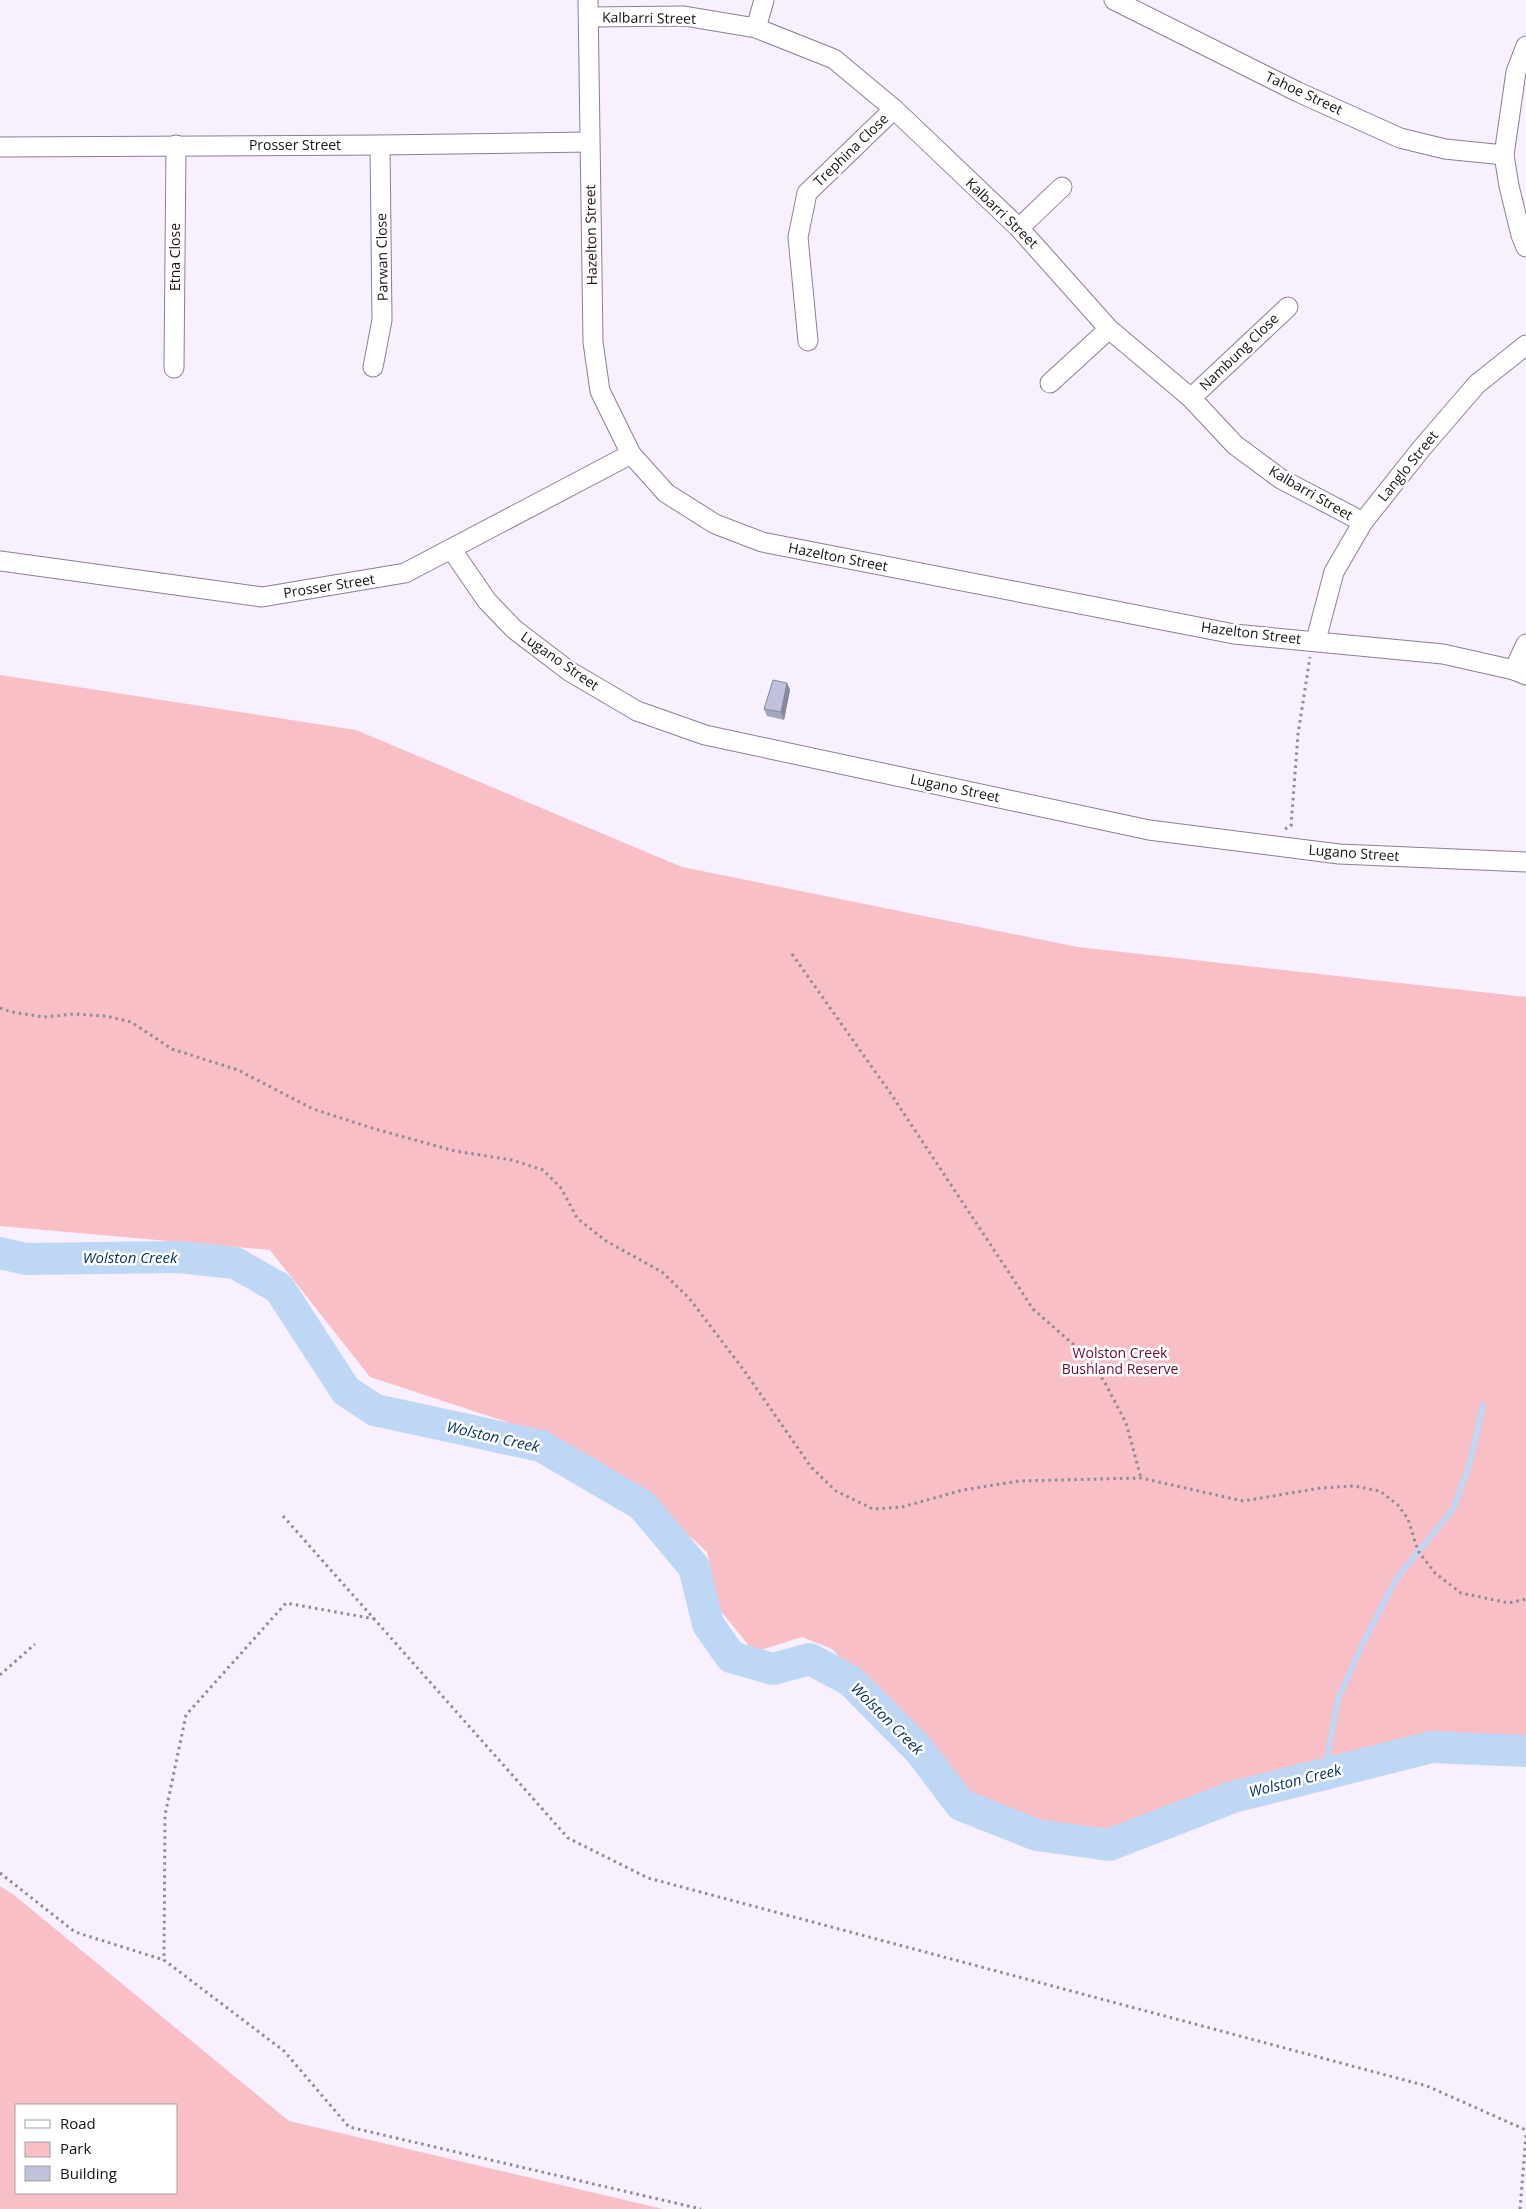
<svg xmlns="http://www.w3.org/2000/svg" width="1526" height="2209" font-family="'Open Sans',sans-serif">
<style>
.green{fill:#f8bfc7;fill-rule:evenodd}
.lines{fill:none;stroke-linecap:round;stroke-linejoin:round}
.stream{stroke:#bdd7f5;stroke-width:5.5}
.river{stroke:#bdd7f5;stroke-width:32}
.minor-casing{stroke:#8c7e96;stroke-width:21}
.path{stroke:#908996;stroke-width:3;stroke-dasharray:2.5 4;stroke-linecap:butt}
.minor{stroke:#fff;stroke-width:19}
.wall{fill:#a4a6be}
.shaded-wall{fill:#86879b}
.building{fill:#bfc1dd;stroke:#86879b}
.labels{text-anchor:middle;stroke-width:5;stroke-linejoin:round;paint-order:stroke}
.street-label{font-size:14px;fill:#151019;stroke:#fff}
.park-label{font-size:14px;fill:#660828;stroke:#fff}
.water-label{font-size:15px;font-style:italic;fill:#03315f;stroke:#fff}
</style>
<rect width="100%" height="100%" fill="#f8efff"/>
<g class="green">
<path d="M 0,675 L 356,730 L 682,867 L 1078,947 L 1526,997 L 1526,1742 L 1430,1739 L 1231,1785 L 1110,1831 L 1038,1824 L 969,1796 L 832,1649 L 802,1637 L 754,1652 L 720,1610 L 707,1552 L 652,1502 L 531,1430 L 370,1377 L 270,1250 L 0,1226 Z"/>
<path d="M 0,1886 L 14,1895 L 289,2121 L 663,2209 L 0,2209 ZM 176,2105 L 176,2193 L 16,2193 L 16,2105 Z"/>
</g>
<g class="lines">
<path class="stream" d="M 1324,1774 L 1338,1699 L 1362,1645 L 1396,1579 L 1453,1509 L 1469,1466 L 1483,1405"/>
<path class="river" d="M 0,1253 L 26,1259 L 179,1257 L 235,1263 L 279,1288 L 346,1391 L 375,1410 L 541,1446 L 642,1505 L 694,1567 L 708,1624 L 731,1657 L 773,1669 L 810,1659 L 851,1681 L 920,1751 L 961,1805 L 1037,1835 L 1109,1845 L 1233,1797 L 1432,1747 L 1526,1751"/>
<g class="minor-casing">
<g id="minor">
<path d="M 588,0 L 593,342 L 600,391 L 631,454 L 666,493 L 715,524 L 762,542 L 1234,634 L 1443,654 L 1514,670 L 1526,675"/>
<path d="M 1114,0 L 1298,92 L 1400,138 L 1445,149 L 1504,155"/>
<path d="M 589,17 L 684,16 L 756,28 L 834,59 L 894,109 L 1019,228 L 1109,329 L 1191,398 L 1235,445 L 1281,479 L 1363,522"/>
<path d="M 756,28 L 764,0"/>
<path d="M 1526,46 L 1516,72 L 1504,155 L 1509,186 L 1521,235 L 1526,247"/>
<path d="M 0,147 L 380,145 L 589,142"/>
<path d="M 1019,228 L 1062,187"/>
<path d="M 808,341 L 798,237 L 807,193 L 894,109"/>
<path d="M 373,367 L 382,320 L 380,145"/>
<path d="M 174,368 L 176,145"/>
<path d="M 1050,383 L 1109,329"/>
<path d="M 1191,398 L 1288,307"/>
<path d="M 452,550 L 487,601 L 514,629 L 569,671 L 637,711 L 705,735 L 1149,830 L 1339,854 L 1526,862"/>
<path d="M 0,561 L 262,597 L 405,573 L 631,454"/>
<path d="M 1316,640 L 1334,572 L 1363,522 L 1421,449 L 1477,384 L 1526,345"/>
<path d="M 1514,670 L 1526,644"/>
</g>
</g>
<g class="path">
<path d="M 1285,829 L 1291,826 L 1298,734 L 1310,657"/>
<path d="M 792,954 L 891,1094 L 1033,1309 L 1082,1352 L 1104,1381 L 1126,1423 L 1141,1478"/>
<path d="M 0,1008 L 12,1012 L 44,1017 L 74,1014 L 106,1016 L 131,1022 L 172,1049 L 238,1070 L 313,1109 L 375,1129 L 455,1151 L 512,1160 L 543,1170 L 561,1188 L 577,1218 L 606,1241 L 662,1272 L 689,1298 L 743,1369 L 811,1467 L 836,1491 L 873,1509 L 902,1507 L 963,1490 L 1019,1481 L 1141,1478 L 1243,1501 L 1321,1488 L 1354,1486 L 1380,1491 L 1398,1505 L 1408,1519 L 1418,1551 L 1435,1573 L 1461,1593 L 1509,1603 L 1526,1599"/>
<path d="M 283,1516 L 568,1838 L 648,1878 L 1427,2086 L 1526,2130"/>
<path d="M 375,1619 L 286,1603 L 186,1715 L 165,1815 L 164,1960 L 284,2051 L 349,2127 L 701,2209"/>
<path d="M 0,1675 L 35,1644"/>
<path d="M 0,1873 L 75,1932 L 164,1960"/>
<path d="M 1520,2209 L 1526,2135"/>
</g>
<use href="#minor" class="minor"/>
</g>
<path class="wall" d="M 787,683 L 790,690 L 784,720 L 767,716 L 764,709 Z"/>
<path class="shaded-wall" d="M 787,683 L 790,690 L 784,720 L 781,712 Z"/>
<path class="building" d="M 773,680 L 787,683 L 781,712 L 764,709 Z"/>
<g class="labels">
<g class="street-label">
<text transform="translate(649 18) rotate(1)" y="5">Kalbarri Street</text>
<text transform="translate(1304 93) rotate(25)" y="5">Tahoe Street</text>
<text x="295" y="150">Prosser Street</text>
<text transform="translate(851 150) rotate(-44)" y="5">Trephina Close</text>
<text transform="translate(1002 213) rotate(44)" y="5">Kalbarri Street</text>
<text transform="translate(591 235) rotate(-91)" y="5">Hazelton Street</text>
<text transform="translate(175 257) rotate(-90)" y="5">Etna Close</text>
<text transform="translate(382 257) rotate(-91)" y="5">Parwan Close</text>
<text transform="translate(1239 352) rotate(-44)" y="5">Nambung Close</text>
<text transform="translate(1408 466) rotate(-51)" y="5">Langlo Street</text>
<text transform="translate(1311 493) rotate(30)" y="5">Kalbarri Street</text>
<text transform="translate(838 557) rotate(11)" y="5">Hazelton Street</text>
<text transform="translate(329 586) rotate(-9)" y="5">Prosser Street</text>
<text transform="translate(1251 633) rotate(7)" y="5">Hazelton Street</text>
<text transform="translate(560 661) rotate(35)" y="5">Lugano Street</text>
<text transform="translate(955 788) rotate(12)" y="5">Lugano Street</text>
<text transform="translate(1354 853) rotate(4)" y="5">Lugano Street</text>
</g>
<g class="park-label">
<text x="1120" y="1358">Wolston Creek<tspan x="1120" dy="16">Bushland Reserve</tspan></text>
</g>
<g class="water-label">
<text x="130" y="1263">Wolston Creek</text>
<text transform="translate(493 1437) rotate(13)" y="5">Wolston Creek</text>
<text transform="translate(887 1719) rotate(45)" y="5">Wolston Creek</text>
<text transform="translate(1295 1781) rotate(-14)" y="5">Wolston Creek</text>
</g>
</g>
<rect x="15" y="2104" width="162" height="90" fill="#ffffff" stroke="#a19fa3"/>
<rect x="25" y="2120" width="25" height="8" fill="#ffffff" stroke="#a19fa3"/>
<text x="60" y="2129" font-size="15" fill="#151019">Road</text>
<rect x="25" y="2142" width="25" height="15" fill="#f8bfc7" stroke="#a19fa3"/>
<text x="60" y="2154" font-size="15" fill="#151019">Park</text>
<rect x="25" y="2166" width="25" height="15" fill="#bfc1dd" stroke="#a19fa3"/>
<text x="60" y="2179" font-size="15" fill="#151019">Building</text>
</svg>
